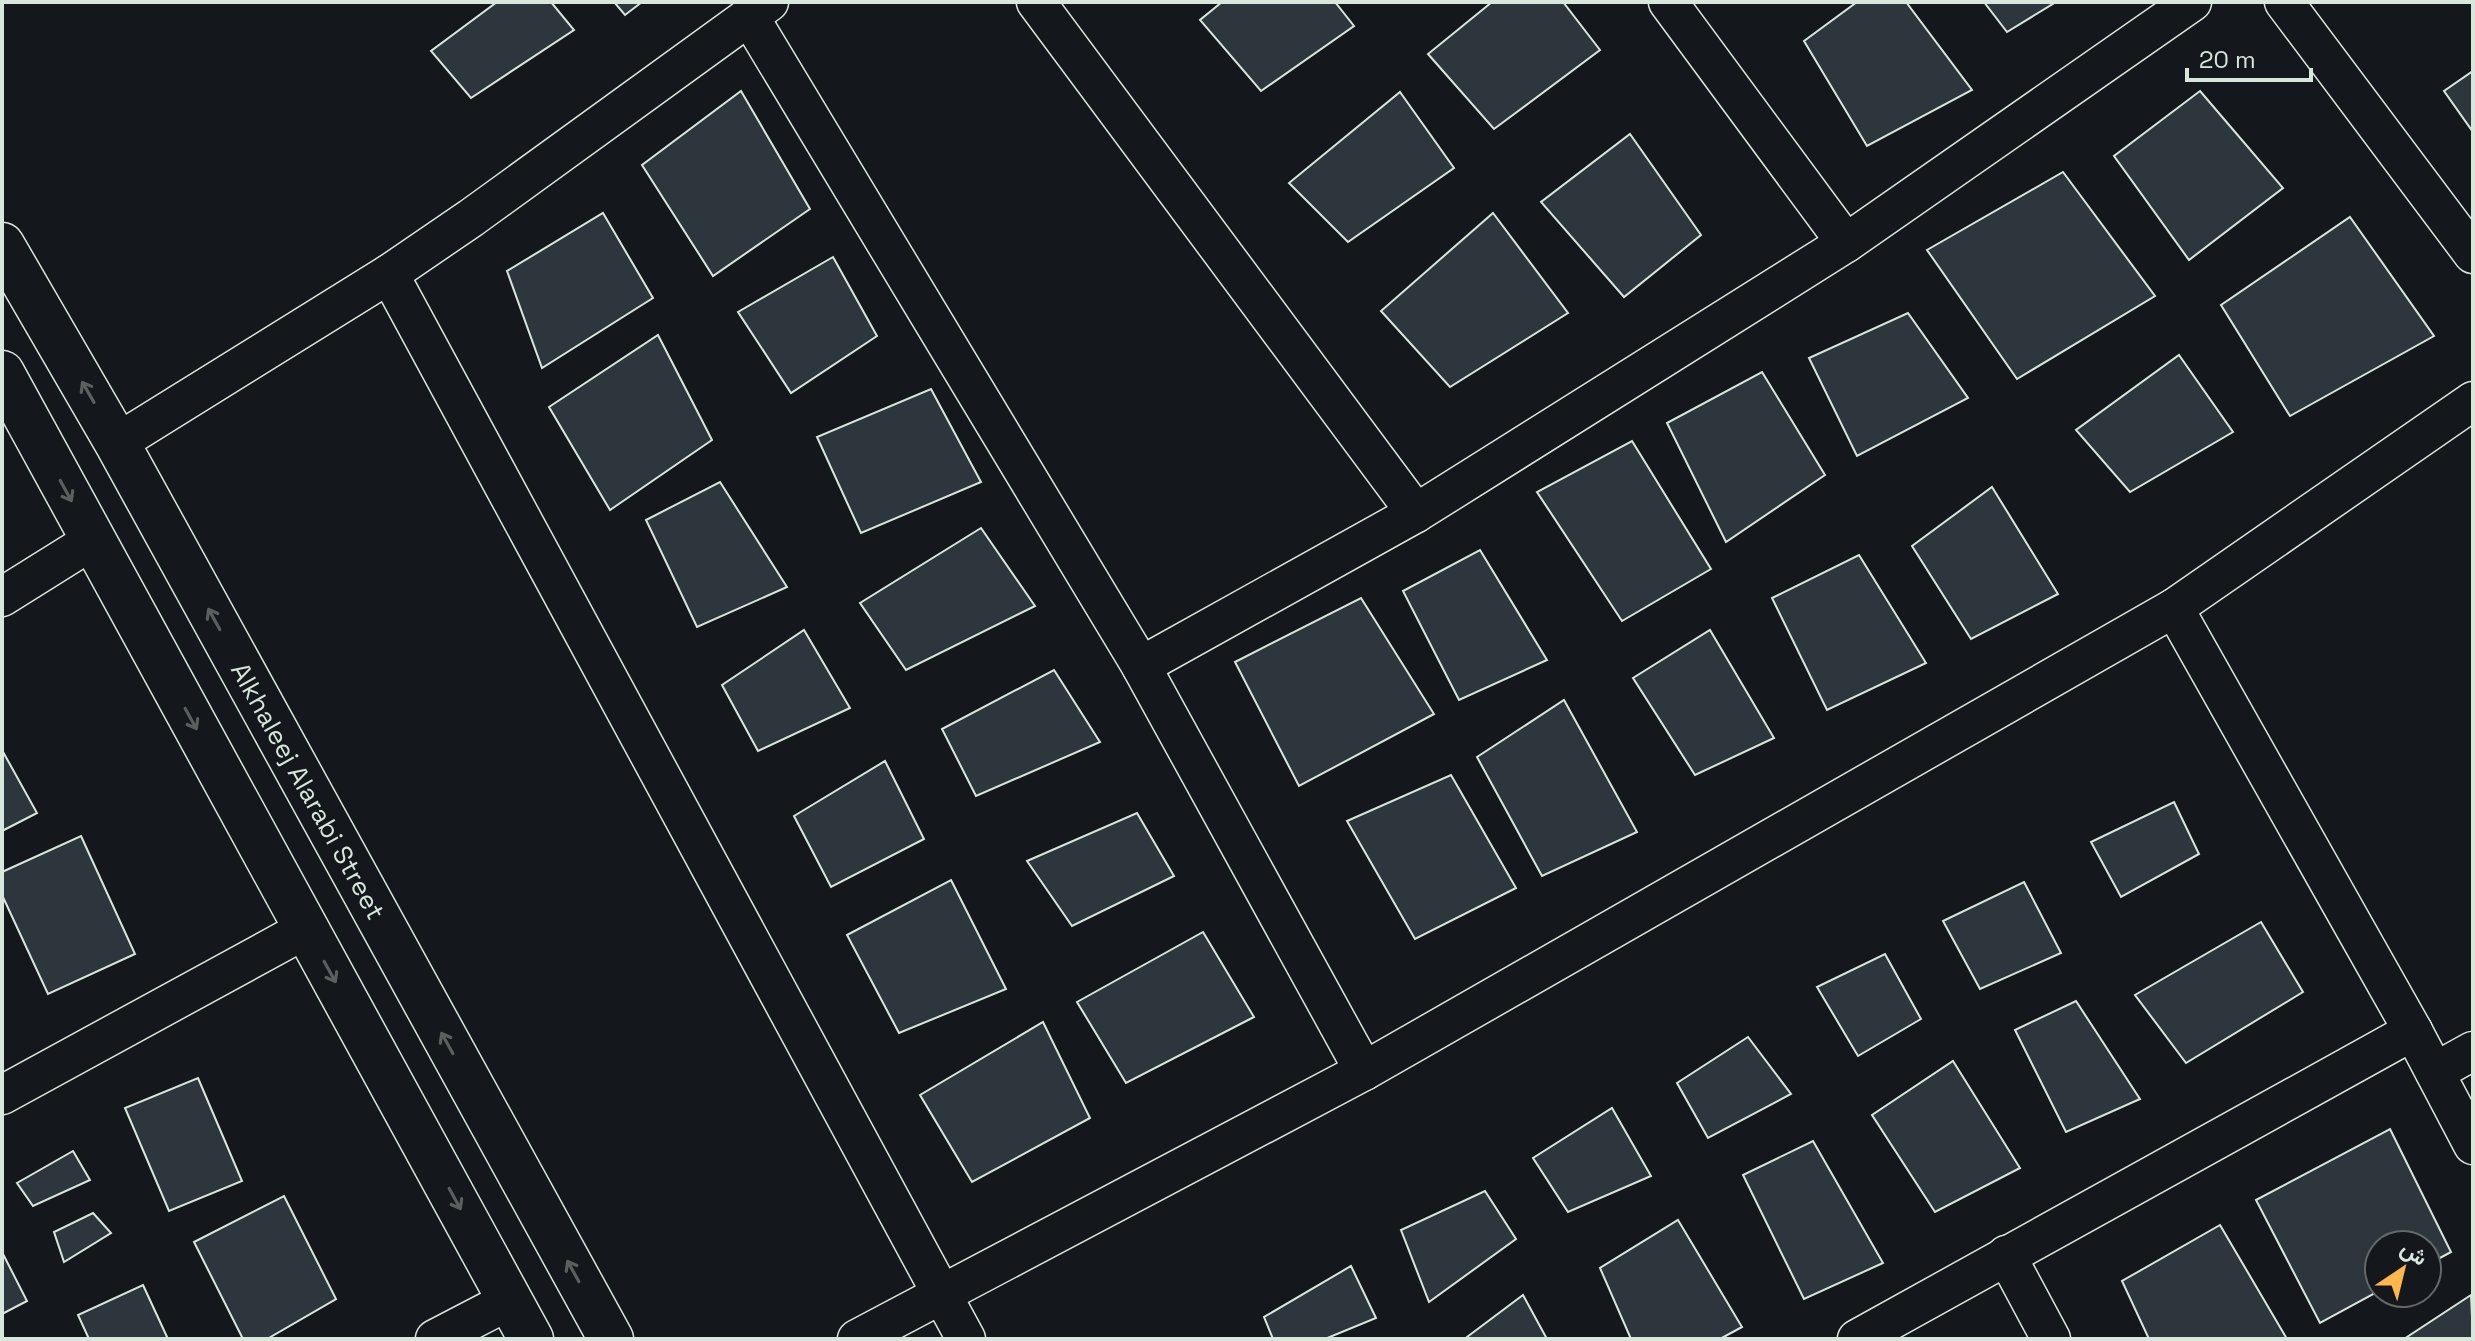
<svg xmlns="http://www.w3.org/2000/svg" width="2475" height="1341" font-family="'Space Grotesk',Vazirmatn,sans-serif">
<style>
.building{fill:#2c363c;stroke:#d8e6dc;stroke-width:2}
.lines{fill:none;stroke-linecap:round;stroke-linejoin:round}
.street-casing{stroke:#d8e6dc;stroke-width:41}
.secondary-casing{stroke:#d8e6dc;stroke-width:47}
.street{stroke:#14181c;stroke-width:38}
.secondary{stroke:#14181c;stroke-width:44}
.oneway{stroke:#59605f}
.labels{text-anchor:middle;stroke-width:6;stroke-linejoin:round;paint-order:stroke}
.street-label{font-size:26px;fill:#d8e6dc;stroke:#14181c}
</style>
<rect width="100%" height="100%" fill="#14181c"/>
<g class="building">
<path d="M 497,2 L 551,2 L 574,30 L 471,98 L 431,51 Z"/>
<path d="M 614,2 L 642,2 L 625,15 Z"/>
<path d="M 1222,2 L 1335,2 L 1354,26 L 1261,91 L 1200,20 Z"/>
<path d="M 1492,2 L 1563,2 L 1600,50 L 1494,129 L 1428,54 Z"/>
<path d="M 1857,2 L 1906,2 L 1972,90 L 1867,146 L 1804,41 Z"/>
<path d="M 1984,2 L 2056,2 L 2007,32 Z"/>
<path d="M 2473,71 L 2473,132 L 2444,91 Z"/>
<path d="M 741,91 L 810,209 L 713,276 L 642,165 Z"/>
<path d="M 2200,91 L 2283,188 L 2189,260 L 2114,156 Z"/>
<path d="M 1400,92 L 1454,168 L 1348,242 L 1289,183 Z"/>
<path d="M 1630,134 L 1701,235 L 1624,297 L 1541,202 Z"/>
<path d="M 2063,172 L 2155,296 L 2017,379 L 1927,250 Z"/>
<path d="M 603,213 L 653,298 L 542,368 L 507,271 Z"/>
<path d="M 1493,213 L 1568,313 L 1450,387 L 1381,311 Z"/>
<path d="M 2350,217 L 2434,336 L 2290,416 L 2221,305 Z"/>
<path d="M 833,257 L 877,336 L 791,393 L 738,312 Z"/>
<path d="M 1908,313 L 1968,398 L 1857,456 L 1809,358 Z"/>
<path d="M 658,335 L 712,440 L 610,510 L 549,407 Z"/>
<path d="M 2179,355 L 2233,432 L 2130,492 L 2076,430 Z"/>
<path d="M 1762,372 L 1825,475 L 1726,542 L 1667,423 Z"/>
<path d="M 931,389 L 981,482 L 861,533 L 817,437 Z"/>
<path d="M 1632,441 L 1711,569 L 1622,621 L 1537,492 Z"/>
<path d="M 720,482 L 787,587 L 697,627 L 646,520 Z"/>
<path d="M 1992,487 L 2058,594 L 1971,639 L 1912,546 Z"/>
<path d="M 981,528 L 1035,606 L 906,670 L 860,603 Z"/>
<path d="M 1480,550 L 1547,660 L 1459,700 L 1403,591 Z"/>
<path d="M 1859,555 L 1926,663 L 1827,710 L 1772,598 Z"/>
<path d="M 1361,598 L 1434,714 L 1299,786 L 1235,662 Z"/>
<path d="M 804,630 L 850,708 L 758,751 L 722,685 Z"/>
<path d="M 1710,630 L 1774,738 L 1695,775 L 1633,678 Z"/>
<path d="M 1054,670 L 1100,742 L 976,796 L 942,729 Z"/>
<path d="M 1564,700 L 1637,832 L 1542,876 L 1477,757 Z"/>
<path d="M 2,750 L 37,813 L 2,831 Z"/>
<path d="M 885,761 L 924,839 L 831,887 L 794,816 Z"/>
<path d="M 1451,775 L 1516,888 L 1415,939 L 1347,821 Z"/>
<path d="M 2174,802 L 2199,854 L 2121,897 L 2091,842 Z"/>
<path d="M 1137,813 L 1174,876 L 1072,926 L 1027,861 Z"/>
<path d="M 81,836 L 135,954 L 48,994 L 2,895 L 2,872 Z"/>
<path d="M 951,880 L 1006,989 L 899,1033 L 847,935 Z"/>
<path d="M 2024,882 L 2061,953 L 1980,989 L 1943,921 Z"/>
<path d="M 2261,922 L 2303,992 L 2186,1063 L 2135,995 Z"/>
<path d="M 1203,932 L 1254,1017 L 1126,1083 L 1077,1002 Z"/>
<path d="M 1885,954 L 1921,1019 L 1858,1056 L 1817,987 Z"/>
<path d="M 2076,1001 L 2140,1099 L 2066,1132 L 2015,1030 Z"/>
<path d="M 1043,1022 L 1090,1118 L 972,1182 L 920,1095 Z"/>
<path d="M 1748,1037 L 1791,1094 L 1708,1138 L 1677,1083 Z"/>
<path d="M 1953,1061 L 2020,1168 L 1935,1212 L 1872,1115 Z"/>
<path d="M 198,1078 L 242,1181 L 169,1211 L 125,1108 Z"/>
<path d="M 1612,1108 L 1651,1176 L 1568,1212 L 1533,1158 Z"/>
<path d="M 2390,1129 L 2451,1252 L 2427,1265 L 2427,1245 L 2379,1245 L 2379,1291 L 2320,1323 L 2256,1200 Z"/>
<path d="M 1813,1141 L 1883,1263 L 1804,1299 L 1743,1175 Z"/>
<path d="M 73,1151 L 90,1180 L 33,1206 L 17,1183 Z"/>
<path d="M 1485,1191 L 1516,1239 L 1429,1302 L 1401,1230 Z"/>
<path d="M 284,1196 L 336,1299 L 267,1339 L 243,1339 L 194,1242 Z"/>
<path d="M 93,1213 L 111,1233 L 64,1262 L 54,1232 Z"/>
<path d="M 1678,1220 L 1742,1327 L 1720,1339 L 1631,1339 L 1600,1268 Z"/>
<path d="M 2220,1225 L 2287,1339 L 2149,1339 L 2122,1281 Z"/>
<path d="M 2,1252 L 27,1301 L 2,1314 Z"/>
<path d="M 1351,1266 L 1376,1318 L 1325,1339 L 1273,1339 L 1264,1317 Z"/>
<path d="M 143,1285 L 168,1339 L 89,1339 L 78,1315 Z"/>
<path d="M 1523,1295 L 1547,1339 L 1468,1339 L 1467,1337 Z"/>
<path d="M 2471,1295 L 2473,1339 L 2404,1339 Z"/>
</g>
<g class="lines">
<g class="street-casing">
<g id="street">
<path d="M 1036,2 L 1416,513"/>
<path d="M 1668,2 L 1846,243"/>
<path d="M 2284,2 L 2473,254"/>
<path d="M 749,16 L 1141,666 L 1364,1071"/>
<path d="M 389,274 L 966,1339"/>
<path d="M 117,443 L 389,274 L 471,218 L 769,2"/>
<path d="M 2,597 L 93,540"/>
<path d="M 2174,608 L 2413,1031 L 2473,1145"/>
<path d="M 1141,666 L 1416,513 L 1846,243 L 2192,2"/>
<path d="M 2435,1072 L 2473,1051"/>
<path d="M 2,1095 L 306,929"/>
<path d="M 2006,1255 L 2051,1339"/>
<path d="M 435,1339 L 510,1300"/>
<path d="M 857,1339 L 1364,1071 L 2174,608 L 2473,401"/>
<path d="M 1857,1339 L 2413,1031"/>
</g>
</g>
<g class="secondary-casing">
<g id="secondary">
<path d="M 2,245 L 117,443 L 611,1339"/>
<path d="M 2,373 L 531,1339"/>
</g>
</g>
<use href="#street" class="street"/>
<use href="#secondary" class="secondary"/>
</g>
<defs><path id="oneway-shaft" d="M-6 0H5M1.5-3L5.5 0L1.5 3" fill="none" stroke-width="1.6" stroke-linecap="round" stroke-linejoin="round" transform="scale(2)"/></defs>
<g class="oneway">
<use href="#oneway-shaft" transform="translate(88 392) rotate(-120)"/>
<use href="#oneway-shaft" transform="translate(66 491) rotate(61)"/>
<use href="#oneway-shaft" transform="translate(214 619) rotate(-119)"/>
<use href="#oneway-shaft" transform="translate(191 719) rotate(61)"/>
<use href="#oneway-shaft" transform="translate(330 972) rotate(61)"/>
<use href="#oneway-shaft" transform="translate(447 1043) rotate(-119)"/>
<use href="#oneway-shaft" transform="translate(455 1199) rotate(61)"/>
<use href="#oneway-shaft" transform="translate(573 1271) rotate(-119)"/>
</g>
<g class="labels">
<g class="street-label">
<text transform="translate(308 791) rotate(61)" y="9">Alkhaleej Alarabi Street</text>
</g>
</g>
<rect width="2475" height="1341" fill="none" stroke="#d8e6dc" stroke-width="8"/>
<g transform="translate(2403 1269) rotate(35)"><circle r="38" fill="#14181c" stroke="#626a69" stroke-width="2"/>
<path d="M0-6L14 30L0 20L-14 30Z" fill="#ffb74d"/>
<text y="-12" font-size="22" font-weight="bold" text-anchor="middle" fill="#d8e6dc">ش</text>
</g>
<path d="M2187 68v12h124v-12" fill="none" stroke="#d8e6dc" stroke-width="4"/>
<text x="2199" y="68" font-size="24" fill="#d8e6dc" stroke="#14181c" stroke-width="6" paint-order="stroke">20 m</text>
</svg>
